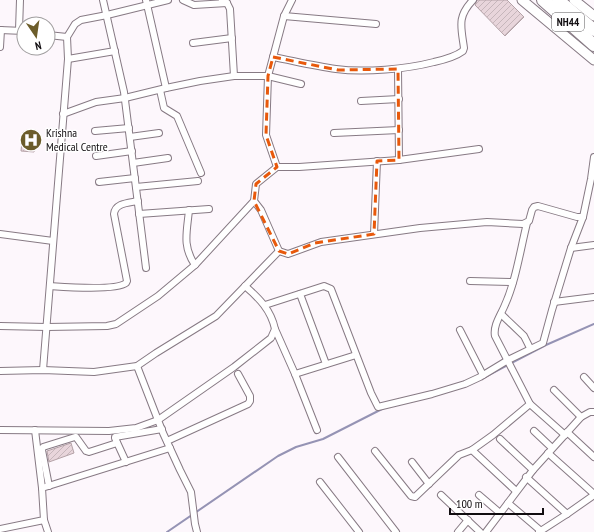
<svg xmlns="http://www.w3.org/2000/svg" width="594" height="532" font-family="'PT Sans Narrow',sans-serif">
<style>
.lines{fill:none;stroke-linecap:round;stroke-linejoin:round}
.stream{stroke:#9593b4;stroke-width:2}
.building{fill:url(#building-hatch);stroke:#b4a2a7}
.street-casing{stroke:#877a84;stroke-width:8}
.secondary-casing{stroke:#877a84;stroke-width:11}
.highway-casing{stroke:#877a84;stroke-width:14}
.street{stroke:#fff;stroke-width:6}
.secondary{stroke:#fff;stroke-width:9}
.highway{stroke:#fff;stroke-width:12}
.marked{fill:none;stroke:#e8590c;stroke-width:3;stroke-dasharray:8 5;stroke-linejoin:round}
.labels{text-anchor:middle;stroke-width:3;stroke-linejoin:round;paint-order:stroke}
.shield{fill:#fff;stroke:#585658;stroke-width:1}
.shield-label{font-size:11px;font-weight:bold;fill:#110d10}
.poi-label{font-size:12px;fill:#110d10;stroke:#fff;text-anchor:start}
</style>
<defs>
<pattern id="building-hatch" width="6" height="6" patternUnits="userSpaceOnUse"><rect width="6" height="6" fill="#e8d5db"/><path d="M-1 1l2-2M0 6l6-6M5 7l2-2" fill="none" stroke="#c6b6bb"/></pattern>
</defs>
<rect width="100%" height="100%" fill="#fdf7fc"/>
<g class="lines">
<g class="stream">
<path d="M 485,377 L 546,345 L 594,324"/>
<path d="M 167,532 L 278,456 L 296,447 L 323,439 L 384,408"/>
</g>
</g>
<g class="building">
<path d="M 477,0 L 507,0 L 524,17 L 505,36 L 475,5 Z"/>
<path d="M 23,132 L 36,133 L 34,152 L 21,151 Z"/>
<path d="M 71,443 L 74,453 L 49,462 L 47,451 Z"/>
</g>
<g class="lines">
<g class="street-casing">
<g id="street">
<path d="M 103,0 L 124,92 L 146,268"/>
<path d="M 146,0 L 166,88 L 200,81 L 234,76 L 268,76 L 301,84"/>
<path d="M 183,0 L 194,5 L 227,3"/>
<path d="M 222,0 L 227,3 L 230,9 L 234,76"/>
<path d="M 284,16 L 376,24"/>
<path d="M 0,30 L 24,31"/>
<path d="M 19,30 L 20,0"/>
<path d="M 67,37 L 75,24 L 81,20 L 107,15 L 168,0"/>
<path d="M 193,43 L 232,38"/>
<path d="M 0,47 L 1,30"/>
<path d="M 273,57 C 294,61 315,66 336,69 C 364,73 407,69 434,62 C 443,60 455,57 463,51 L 464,48 C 461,26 457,17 473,0"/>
<path d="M 68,59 L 115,51"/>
<path d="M 398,69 L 399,160"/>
<path d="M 160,90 L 164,108 L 177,116 L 201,173"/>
<path d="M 361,101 L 399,99"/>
<path d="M 63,114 L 96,102 L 125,98 L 166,88"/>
<path d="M 95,131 L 129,128"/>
<path d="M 334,133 L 399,130"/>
<path d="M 130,137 L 159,133"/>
<path d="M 96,156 L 132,151"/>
<path d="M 133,163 L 168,158"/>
<path d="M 277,167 L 266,135 L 268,76 L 284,16 L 292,0"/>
<path d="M 99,182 L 135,178"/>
<path d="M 136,187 L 198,181"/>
<path d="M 189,210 C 187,232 182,246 195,265"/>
<path d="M 139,214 L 209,209"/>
<path d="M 0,234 L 53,241"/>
<path d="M 374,234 L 377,161"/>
<path d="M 571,248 L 594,245"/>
<path d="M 279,251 L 261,210 L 254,201 L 256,184 L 277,167 L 299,167 L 399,160 L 479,149"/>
<path d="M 470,281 L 513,282"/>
<path d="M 50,286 C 65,287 116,291 126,283 L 127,281 L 114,214 C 115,203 128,203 138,201"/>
<path d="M 300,294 L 326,364"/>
<path d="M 554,302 L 594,297"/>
<path d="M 265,305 L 324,286 L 331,289 L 371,393 L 378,407 L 432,394 L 465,384 L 480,377 L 508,360 L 543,343 L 552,310 L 571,248 L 583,217 L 591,179 L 594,157"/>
<path d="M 501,314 L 524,336 L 530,348"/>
<path d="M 0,326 L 47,327 L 107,326 L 116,324 L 158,296 L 195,265 L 254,201"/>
<path d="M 275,329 L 295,374 L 317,430"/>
<path d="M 460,330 L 483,375"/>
<path d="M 137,366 L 163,433 L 180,470 L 191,492 L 195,524 L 197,532"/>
<path d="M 43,370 L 68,59 L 67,37 L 48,35"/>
<path d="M 0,371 L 43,370 L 94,372 L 137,366 L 156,353 L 216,316 L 279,251 L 288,254 L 321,242 L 420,228 L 487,222 L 523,224 L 529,221 L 532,210 L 534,207 L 538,206 L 577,217 L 583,217"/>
<path d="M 295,374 L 356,355"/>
<path d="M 584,377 L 594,388"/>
<path d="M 554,390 L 581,417"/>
<path d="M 530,404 L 565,435"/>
<path d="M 0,430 L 109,431 L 136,428 L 158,420 L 234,367 L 271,338 L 275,329 C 271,310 259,298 245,286"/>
<path d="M 35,430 L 42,488"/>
<path d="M 534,431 L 552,448"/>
<path d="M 567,432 L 594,457"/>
<path d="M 500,439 L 533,470 L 581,417 L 590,412 L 594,412"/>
<path d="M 167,441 L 248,404 L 250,401 L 250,396 L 238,374"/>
<path d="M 472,450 L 516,491"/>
<path d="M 375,451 L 411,496 L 415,497 L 459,455 L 472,450 L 493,435 L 530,404 L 495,336 C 493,326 500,316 504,307 C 516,281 520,251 527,223"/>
<path d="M 548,453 L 594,494"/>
<path d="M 338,457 L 396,532"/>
<path d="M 126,462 L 115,438 L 115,437 L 162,429"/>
<path d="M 412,462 L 429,484"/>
<path d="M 526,477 L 567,514"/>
<path d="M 320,482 L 359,532"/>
<path d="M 49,486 L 42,450 L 43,447 L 75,437 L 76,437 L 86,451 L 89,452 L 117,443"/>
<path d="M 441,495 L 480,532"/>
<path d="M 479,495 L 500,513"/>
<path d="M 508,503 L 541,531"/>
<path d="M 44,520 L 48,532"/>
<path d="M 0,529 L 44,520 L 42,488 L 170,448"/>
<path d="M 458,532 L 468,520"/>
<path d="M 486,532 L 533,470"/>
<path d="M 539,532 L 567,514 L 594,495"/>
</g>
</g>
<g class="secondary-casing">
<g id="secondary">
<path d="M 522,0 L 594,60"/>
<path d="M 574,0 L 594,16"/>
</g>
</g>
<g class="highway-casing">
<g id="highway">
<path d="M 543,0 L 594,45"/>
<path d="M 558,0 L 594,30"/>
</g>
</g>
<use href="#street" class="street"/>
<use href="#secondary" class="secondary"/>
<use href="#highway" class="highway"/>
</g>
<path class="marked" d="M 273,57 L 338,70 L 398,69 L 399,160 L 377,161 L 374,234 L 315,243 L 288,254 L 279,251 L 254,201 L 256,184 L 277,167 L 266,135 L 268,76 Z"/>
<defs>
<g id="hospital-disc" transform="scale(1.15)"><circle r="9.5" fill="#6c5d2a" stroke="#fff"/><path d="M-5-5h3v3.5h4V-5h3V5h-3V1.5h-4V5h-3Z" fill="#fff"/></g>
</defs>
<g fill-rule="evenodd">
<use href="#hospital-disc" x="31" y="140"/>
</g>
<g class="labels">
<rect class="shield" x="552" y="13" width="32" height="18" rx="3"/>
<g class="shield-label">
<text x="568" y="26">NH44</text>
</g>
<g class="poi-label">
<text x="46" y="137">Krishna<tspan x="46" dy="14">Medical Centre</tspan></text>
</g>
</g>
<g transform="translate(36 36) rotate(167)"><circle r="19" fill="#ffffff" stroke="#a09e9f"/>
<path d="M0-3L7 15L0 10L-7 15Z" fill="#6c5d2a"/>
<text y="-6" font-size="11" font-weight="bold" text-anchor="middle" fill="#110d10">N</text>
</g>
<path d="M450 508v6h93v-6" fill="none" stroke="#110d10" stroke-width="2"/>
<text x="456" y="508" font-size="12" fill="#110d10" stroke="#ffffff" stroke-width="3" paint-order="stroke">100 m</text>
</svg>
